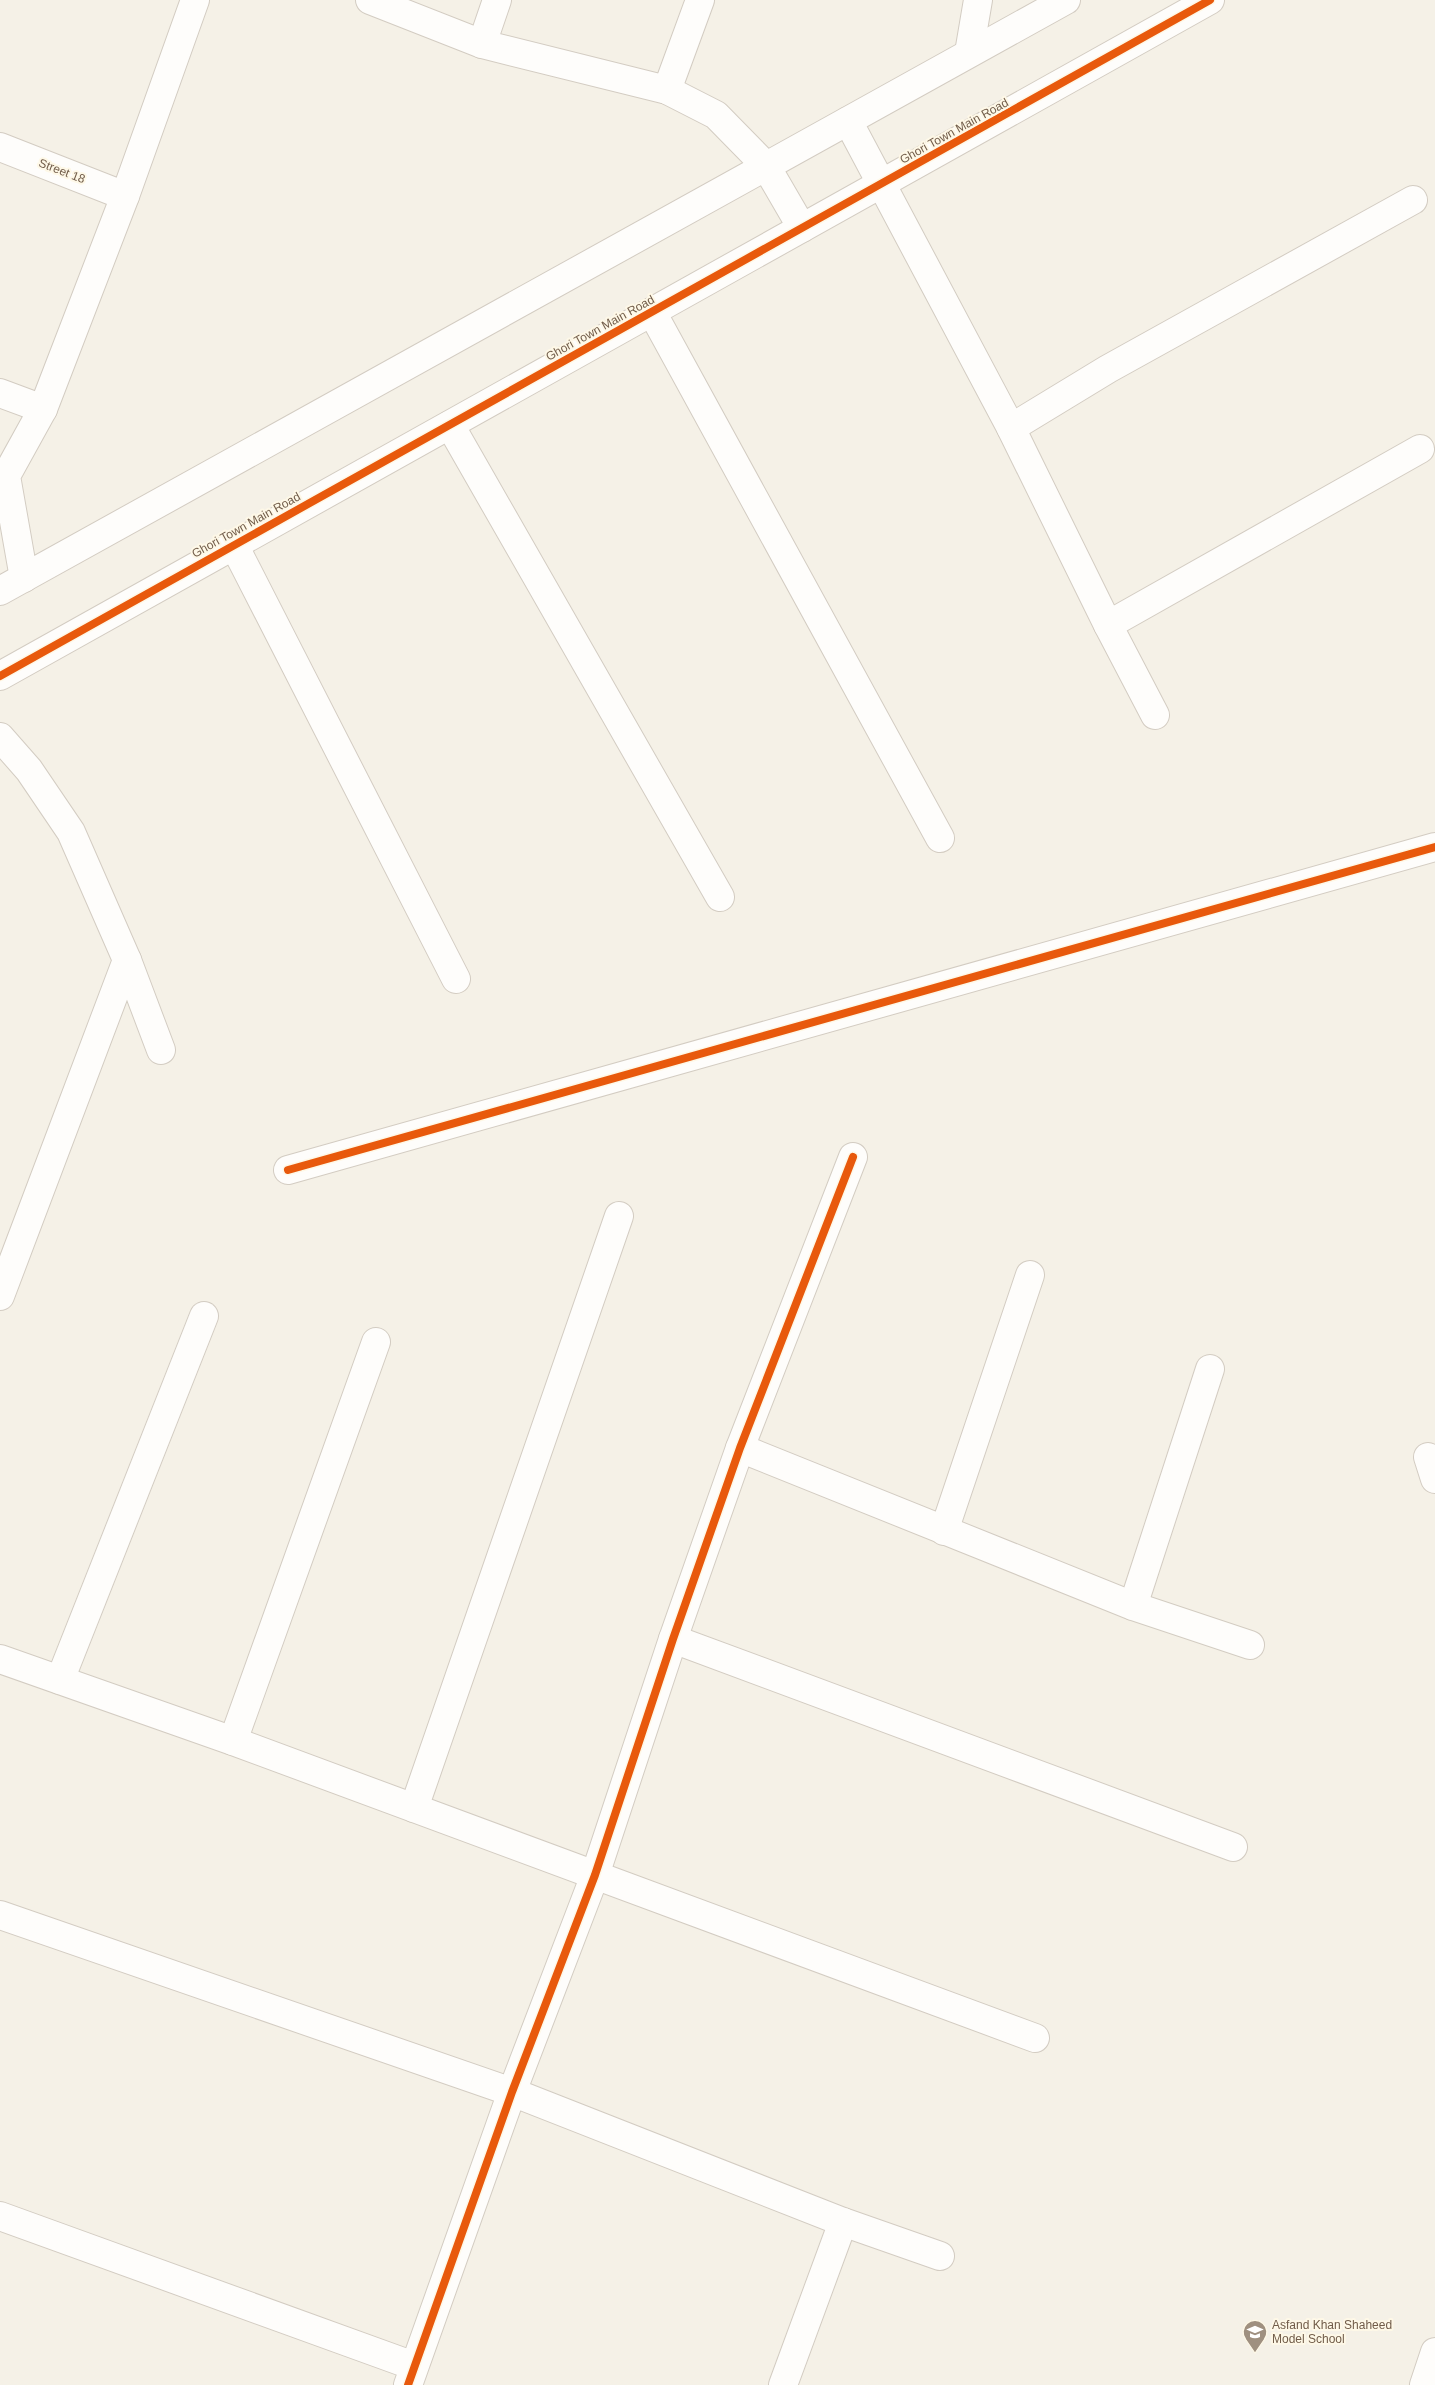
<svg xmlns="http://www.w3.org/2000/svg" width="1435" height="2385" font-family="Arial,sans-serif">
<style>
.lines{fill:none;stroke-linecap:round;stroke-linejoin:round}
.minor-casing{stroke:#d3ccc2;stroke-width:30}
.tertiary-casing{stroke:#d3ccc2;stroke-width:30}
.minor{stroke:#fefdfb;stroke-width:28}
.tertiary{stroke:#fefdfb;stroke-width:28}
.cycleway-casing{stroke:#fef8e7;stroke-width:11}
.cycleway{stroke:#e8590c;stroke-width:8}
.labels{text-anchor:middle;stroke-width:4;stroke-linejoin:round;paint-order:stroke}
.street-label{font-size:12px;fill:#715c49;stroke:#fef8e7}
.poi-label{font-size:12px;fill:#715c49;stroke:#fef8e7;text-anchor:start}
</style>
<rect width="100%" height="100%" fill="#f5f1e7"/>
<g class="lines">
<g class="minor-casing">
<g id="minor">
<path d="M 482,44 L 497,0"/>
<path d="M 969,53 L 978,0"/>
<path d="M 667,90 L 700,0"/>
<path d="M 848,121 L 1011,428 L 1108,625 L 1155,715"/>
<path d="M 0,147 L 125,196"/>
<path d="M 652,312 L 940,838"/>
<path d="M 0,393 L 43,409"/>
<path d="M 450,425 L 720,897"/>
<path d="M 1011,428 L 1108,369 L 1413,200"/>
<path d="M 234,545 L 456,979"/>
<path d="M 1108,625 L 1420,449"/>
<path d="M 0,737 L 29,770 L 71,832 L 127,960 L 161,1050"/>
<path d="M 288,1170 L 1435,847"/>
<path d="M 0,1296 L 127,960"/>
<path d="M 740,1448 L 1133,1606 L 1250,1645"/>
<path d="M 1428,1457 L 1435,1479"/>
<path d="M 944,1531 L 1030,1275"/>
<path d="M 1133,1606 L 1210,1369"/>
<path d="M 673,1639 L 1233,1847"/>
<path d="M 0,1659 L 233,1741 L 1035,2038"/>
<path d="M 60,1680 L 204,1316"/>
<path d="M 233,1741 L 376,1342"/>
<path d="M 414,1808 L 619,1216"/>
<path d="M 0,1915 L 512,2092 L 843,2222 L 940,2256"/>
<path d="M 0,2216 L 414,2366"/>
<path d="M 408,2385 L 512,2092 L 595,1875 L 673,1639 L 740,1448 L 853,1157"/>
<path d="M 783,2385 L 843,2222"/>
<path d="M 1424,2385 L 1435,2352"/>
</g>
</g>
<g class="tertiary-casing">
<g id="tertiary">
<path d="M 370,0 L 482,44 L 667,90 L 716,115 L 766,166 L 802,228"/>
<path d="M 24,578 L 6,476 L 43,409 L 125,196 L 195,0"/>
<path d="M 0,591 L 1066,0"/>
<path d="M 0,676 L 1210,0"/>
</g>
</g>
<use href="#minor" class="minor"/>
<use href="#tertiary" class="tertiary"/>
<g class="cycleway-casing">
<g id="cycleway">
<path d="M 0,676 L 1210,0"/>
<path d="M 288,1170 L 1435,847"/>
<path d="M 408,2385 L 512,2092 L 595,1875 L 673,1639 L 740,1448 L 853,1157"/>
</g>
</g>
<use href="#cycleway" class="cycleway"/>
</g>
<defs>
<g id="school-pin" transform="scale(1.25)"><path d="M0 17L-7.5 6A9.5 9.5 0 1 1 7.5 6Z" fill="#9f9080" stroke="#fef8e7"/><path d="M0-5L7-2L0 1L-7-2ZM-4 1L0 2.5L4 1V4Q0 6-4 4Z" fill="#fff"/></g>
</defs>
<g fill-rule="evenodd">
<use href="#school-pin" x="1255" y="2332"/>
</g>
<g class="labels">
<g class="street-label">
<text transform="translate(954 131) rotate(-29)" y="4">Ghori Town Main Road</text>
<text transform="translate(62 171) rotate(21)" y="4">Street 18</text>
<text transform="translate(600 328) rotate(-29)" y="4">Ghori Town Main Road</text>
<text transform="translate(246 525) rotate(-29)" y="4">Ghori Town Main Road</text>
</g>
<g class="poi-label">
<text x="1272" y="2329">Asfand Khan Shaheed<tspan x="1272" dy="14">Model School</tspan></text>
</g>
</g>
</svg>
